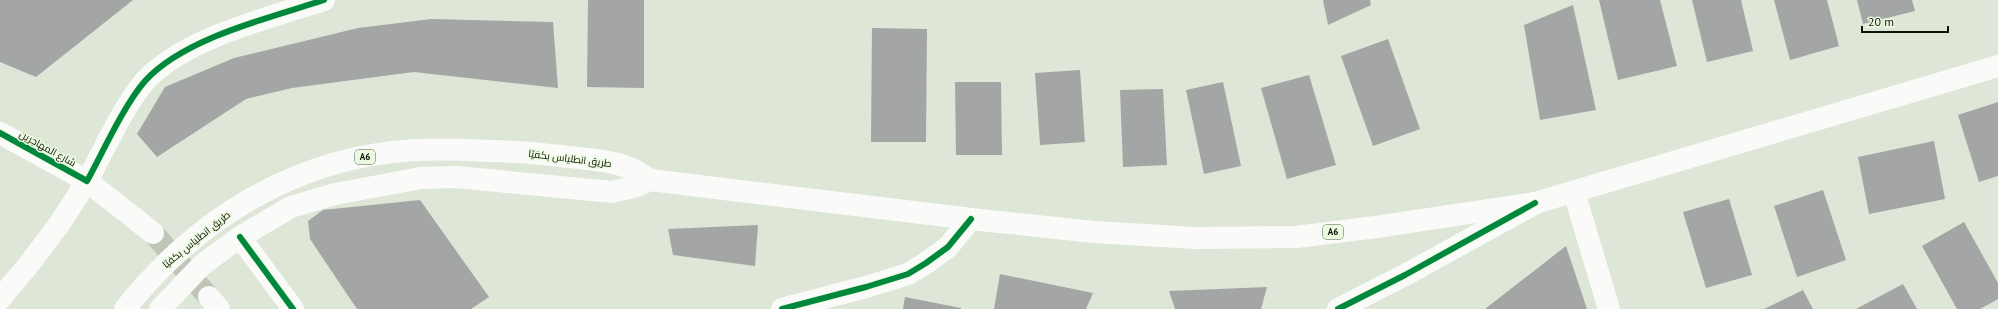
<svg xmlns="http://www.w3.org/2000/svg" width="1998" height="309" font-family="'PT Sans',Cairo,sans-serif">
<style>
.building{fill:#a3a6a4}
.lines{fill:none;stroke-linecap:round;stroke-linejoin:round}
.highway-tunnel{stroke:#bfc6b8;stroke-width:22;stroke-dasharray:22 11;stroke-linecap:butt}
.minor{stroke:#fafbf9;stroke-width:22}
.highway{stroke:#fafbf9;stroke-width:22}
.cycleway-casing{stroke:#ebfade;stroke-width:8}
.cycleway{stroke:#00873e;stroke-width:6}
.labels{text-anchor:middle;stroke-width:3;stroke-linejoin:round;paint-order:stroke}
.shield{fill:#ebfade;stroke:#505849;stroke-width:1}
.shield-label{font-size:9px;font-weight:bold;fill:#0d1209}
.street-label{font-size:10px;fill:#0d1209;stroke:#ebfade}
</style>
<rect width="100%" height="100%" fill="#dee6d7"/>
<g class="building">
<path d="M 0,0 L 133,0 L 36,77 L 0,62 Z"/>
<path d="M 588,0 L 644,0 L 644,88 L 587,87 Z"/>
<path d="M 1323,0 L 1370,0 L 1371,5 L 1328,25 Z"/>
<path d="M 1599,0 L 1660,0 L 1677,66 L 1618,80 Z"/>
<path d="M 1692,0 L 1741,0 L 1753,51 L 1707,62 Z"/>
<path d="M 1774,0 L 1827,0 L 1839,46 L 1790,60 Z"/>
<path d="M 1857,0 L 1912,0 L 1915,11 L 1863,24 Z"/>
<path d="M 1573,5 L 1596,110 L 1540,120 L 1524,25 Z"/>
<path d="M 431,19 L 553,22 L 558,88 L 414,72 L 292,88 L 246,99 L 157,157 L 137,134 L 165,87 L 234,58 L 358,28 Z"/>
<path d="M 872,28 L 927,29 L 926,142 L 871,142 Z"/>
<path d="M 1388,39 L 1420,129 L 1373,146 L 1341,56 Z"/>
<path d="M 1080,70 L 1085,142 L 1040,145 L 1035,73 Z"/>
<path d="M 1309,75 L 1336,165 L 1287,179 L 1261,88 Z"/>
<path d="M 955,82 L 1001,82 L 1002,155 L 956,155 Z"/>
<path d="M 1223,82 L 1241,166 L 1204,174 L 1186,90 Z"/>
<path d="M 1163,89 L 1167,165 L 1123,167 L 1120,90 Z"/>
<path d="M 1998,102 L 1998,176 L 1979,182 L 1958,115 Z"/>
<path d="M 1934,141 L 1945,199 L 1869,214 L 1858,157 Z"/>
<path d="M 1823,190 L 1846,260 L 1797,277 L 1774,206 Z"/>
<path d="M 1729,199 L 1752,275 L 1706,288 L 1683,212 Z"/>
<path d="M 420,200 L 489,297 L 471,309 L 357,309 L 310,239 L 308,221 L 323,210 Z"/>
<path d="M 1964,222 L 1998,283 L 1998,299 L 1980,309 L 1957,309 L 1922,246 Z"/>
<path d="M 758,225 L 755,266 L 673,255 L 668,229 Z"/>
<path d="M 1566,246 L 1587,309 L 1485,309 Z"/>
<path d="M 1000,274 L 1093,293 L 1086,309 L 994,309 Z"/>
<path d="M 1903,284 L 1917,309 L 1856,309 Z"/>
<path d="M 1267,287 L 1261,309 L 1175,309 L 1169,291 Z"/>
<path d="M 1803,290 L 1813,309 L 1764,309 Z"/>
<path d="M 905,297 L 961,308 L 961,309 L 903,309 Z"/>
</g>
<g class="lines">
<path class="highway-tunnel" d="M 153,233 L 209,297"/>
<g class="minor">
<path d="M 0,133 L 87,181 C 103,152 124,105 145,81 C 184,38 269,18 324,0"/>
<path d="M 1574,192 L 1609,309"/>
<path d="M 240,237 L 293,309"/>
<path d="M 782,309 L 866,287 L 908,274 L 926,263 L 948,247 L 971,219"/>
<path d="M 1338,309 L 1405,275 L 1534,204"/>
</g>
<g class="highway">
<path d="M 209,297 L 219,309"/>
<path d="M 0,299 L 30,263 L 60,223 L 87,181 L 153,233"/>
<path d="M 125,309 C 197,218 298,156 416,150 C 449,148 482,151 516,152 C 537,153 558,156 579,158 C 595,160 612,161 627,167 C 635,170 643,175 650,180 L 971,219 L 1094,232 L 1195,238 L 1296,237 L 1376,227 L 1535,203 L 1998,66"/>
<path d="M 160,309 L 202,265 L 240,237 L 291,207 L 335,194 L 421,178 L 457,177 L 612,192 L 637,186 L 650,180"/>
</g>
<g class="cycleway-casing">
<g id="cycleway">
<path d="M 0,133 L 87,181 C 103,152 124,105 145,81 C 184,38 269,18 324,0"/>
<path d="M 240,237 L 293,309"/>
<path d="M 782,309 L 866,287 L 908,274 L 926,263 L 948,247 L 971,219"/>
<path d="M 1338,309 L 1405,275 L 1535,203"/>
</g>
</g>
<use href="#cycleway" class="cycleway"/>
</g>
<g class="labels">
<g class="shield">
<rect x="355" y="150" width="20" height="14" rx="3"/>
<rect x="1323" y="225" width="20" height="14" rx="3"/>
</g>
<g class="shield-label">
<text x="365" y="160">A6</text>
<text x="1333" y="235">A6</text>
</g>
<g class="street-label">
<text transform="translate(48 148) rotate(29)" y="4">شارع المهاجرين</text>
<text transform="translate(570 158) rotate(7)" y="4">طريق انطلياس بكفيّا</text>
<text transform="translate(196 239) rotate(-39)" y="4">طريق انطلياس بكفيّا</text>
</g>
</g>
<path d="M1862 26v6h86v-6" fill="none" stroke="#0d1209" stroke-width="2"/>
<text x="1868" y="26" font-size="12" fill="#0d1209" stroke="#ebfade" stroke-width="3" paint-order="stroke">20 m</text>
</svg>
